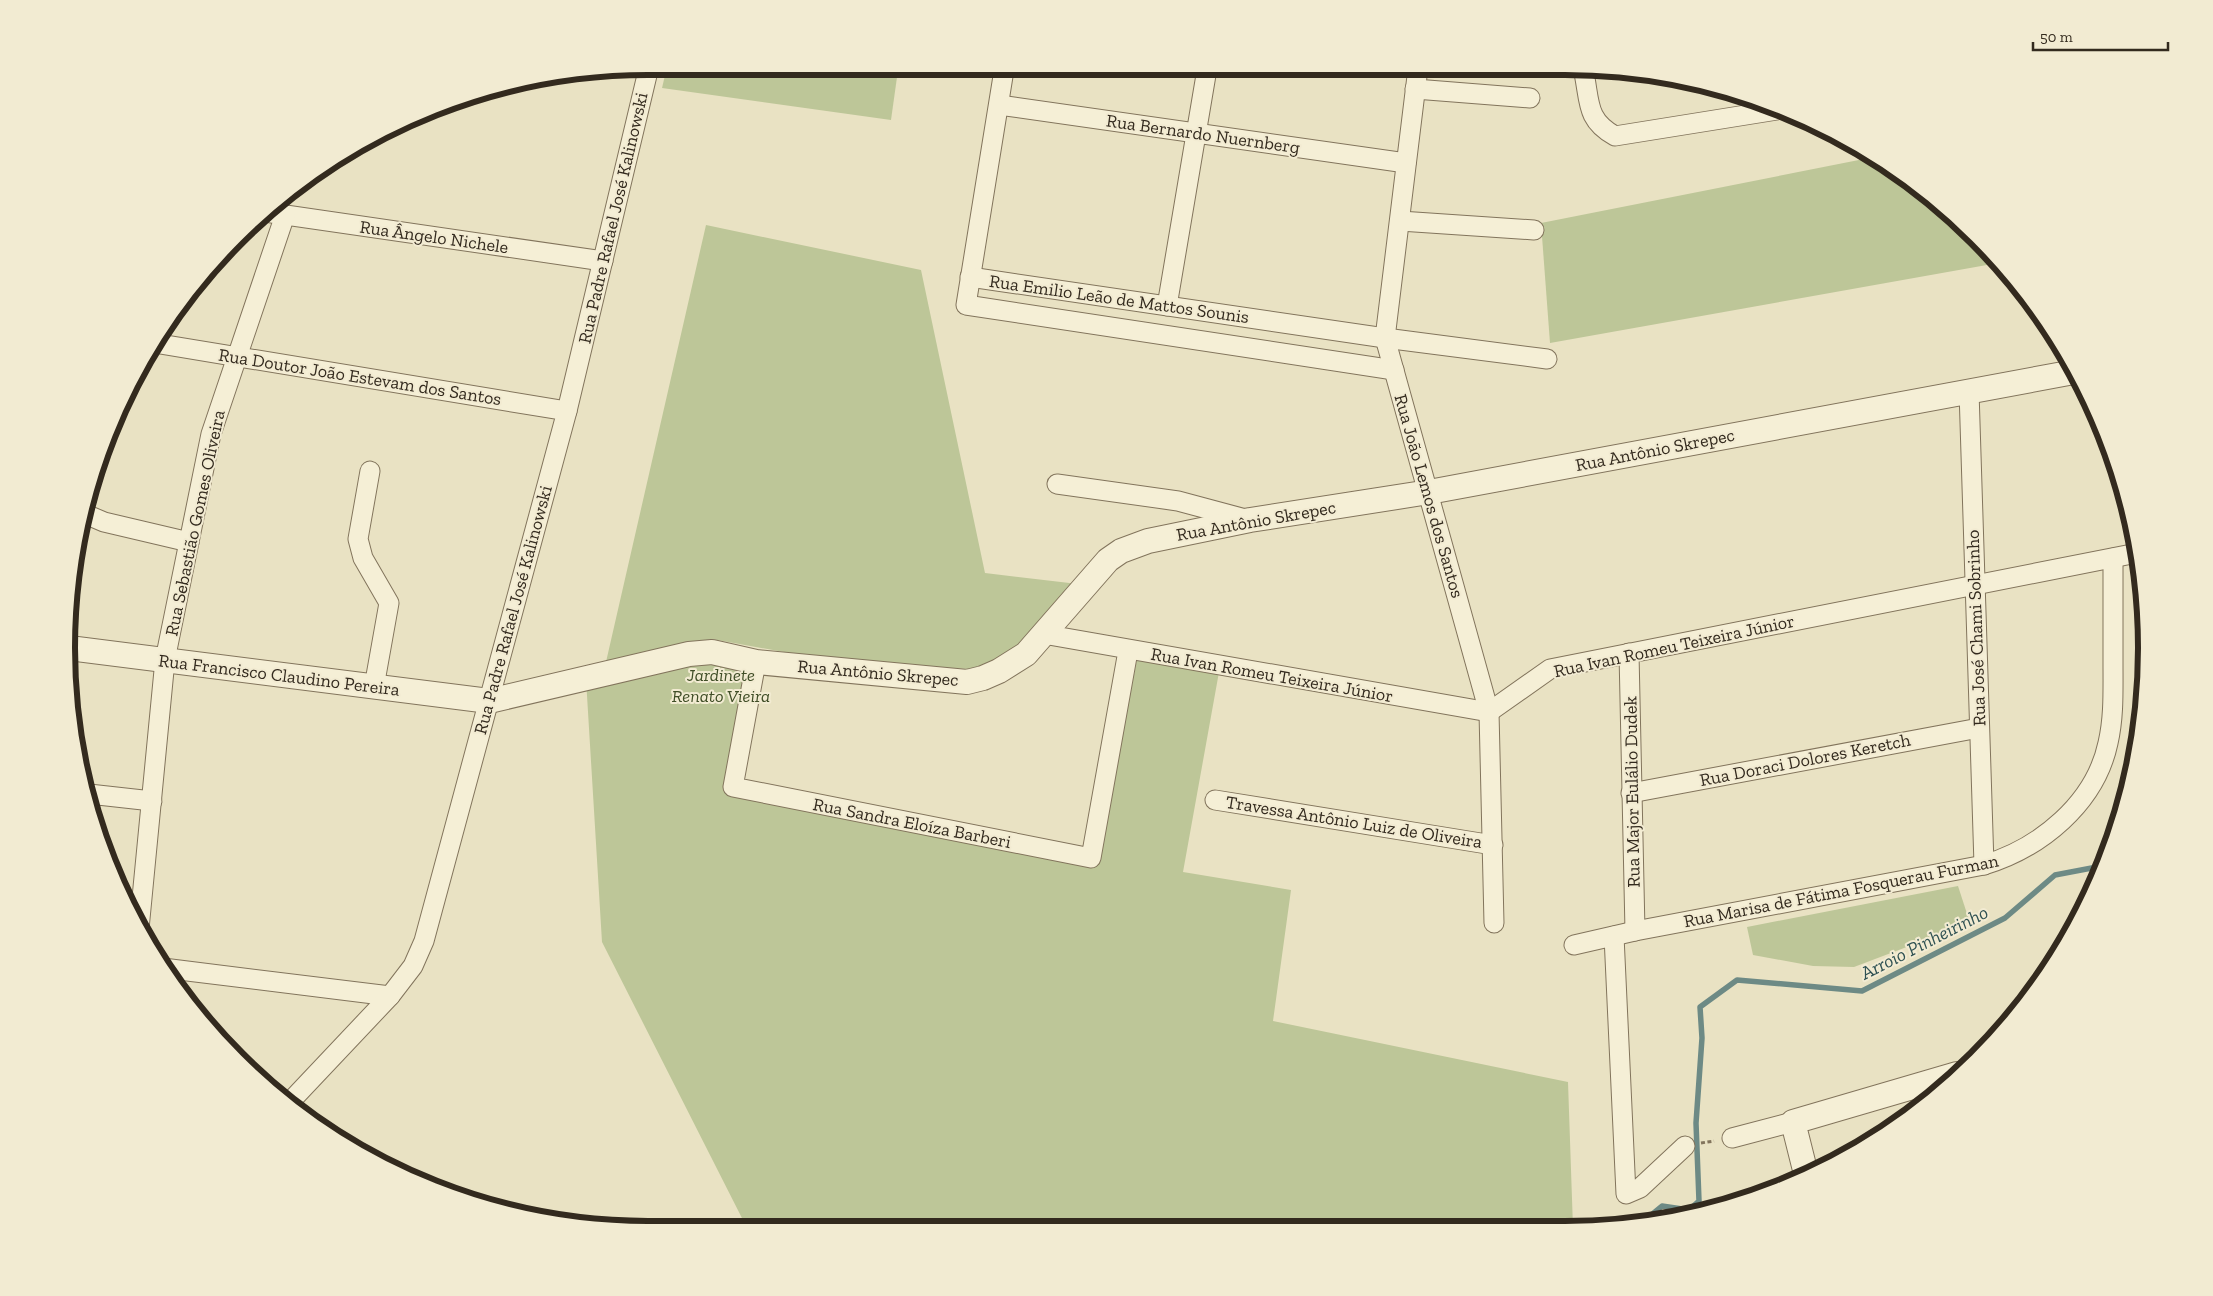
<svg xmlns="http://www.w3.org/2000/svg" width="2213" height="1296" font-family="'Zilla Slab',serif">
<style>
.green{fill:#bdc698}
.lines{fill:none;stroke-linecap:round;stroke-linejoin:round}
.stream{stroke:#6d8a85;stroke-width:5.5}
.minor-casing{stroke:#82745c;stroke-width:21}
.tertiary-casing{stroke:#82745c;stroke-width:26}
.path{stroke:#82745c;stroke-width:3;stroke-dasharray:4 2.5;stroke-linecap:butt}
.minor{stroke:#f5efd6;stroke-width:19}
.tertiary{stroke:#f5efd6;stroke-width:24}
.labels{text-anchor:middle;stroke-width:4;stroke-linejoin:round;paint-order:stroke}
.street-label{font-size:18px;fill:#332a1e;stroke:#f2ebd2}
.park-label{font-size:18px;font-style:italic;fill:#404e27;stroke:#f2ebd2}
.water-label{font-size:19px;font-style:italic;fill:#2f5152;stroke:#f2ebd2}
.rim{fill:none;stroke:#332a1e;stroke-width:6}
</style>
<rect width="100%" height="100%" fill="#e9e2c3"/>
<g class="green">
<path d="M 898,70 L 891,120 L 662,88 L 666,71 Z"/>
<path d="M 1874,157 L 1888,164 L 1976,236 L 1998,263 L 1550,343 L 1541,223 Z"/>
<path d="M 706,225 L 921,270 L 985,573 L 1078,584 L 1033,635 L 985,674 L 969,669 L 839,662 L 712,639 L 606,662 Z"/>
<path d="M 675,658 L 756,662 L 733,787 L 1099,859 L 1137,659 L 1219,672 L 1183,872 L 1291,890 L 1273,1021 L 1568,1082 L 1573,1228 L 747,1228 L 602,942 L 586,679 Z"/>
<path d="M 1958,886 L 1970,923 L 1854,967 L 1813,966 L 1753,955 L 1747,927 Z"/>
</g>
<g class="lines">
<g class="stream">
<path d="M 2137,745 L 2138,735"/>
<path d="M 1645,1220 L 1662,1206 L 1689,1210 L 1699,1201 L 1696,1123 L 1702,1038 L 1700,1007 L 1737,980 L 1862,991 L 2005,918 L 2055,875 L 2097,867 L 2106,858"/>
</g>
<g class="minor-casing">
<g id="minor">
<path d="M 1418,68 L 1385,338 L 1489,712 L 1494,923"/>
<path d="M 1586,68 L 1584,73 C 1590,102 1586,120 1615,136 L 1777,110"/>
<path d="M 1004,70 L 966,305 L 1394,370"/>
<path d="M 1415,89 L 1530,98"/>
<path d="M 999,105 L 1406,163"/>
<path d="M 265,212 L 603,261"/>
<path d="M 1400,221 L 1534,230"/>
<path d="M 970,277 L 1385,338 L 1547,359"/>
<path d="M 1167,306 L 1207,69"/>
<path d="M 154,343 L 567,411"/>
<path d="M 1969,391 L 1984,865"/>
<path d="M 370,471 L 358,539 L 363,558 L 389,603 L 374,687"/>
<path d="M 1057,484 L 1178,501 L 1249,520"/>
<path d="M 83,513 L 104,522 L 189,542"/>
<path d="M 1043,634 L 1489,712 L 1550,669 L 2137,553"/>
<path d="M 1629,653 L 1635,931"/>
<path d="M 756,662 L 733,787 L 1091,858 L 1128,651"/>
<path d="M 1631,793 L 1979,728"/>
<path d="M 89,794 L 152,801"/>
<path d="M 1215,800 L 1493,845"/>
<path d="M 139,929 L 165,660 L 211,434 L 285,215"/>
<path d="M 1614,936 L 1626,1194 L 1640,1188 L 1685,1146"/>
<path d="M 1574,945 L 1635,931 L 1984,865 C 2040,848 2095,804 2108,743 C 2114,717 2113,691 2113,664 C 2113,629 2113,593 2113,558"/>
<path d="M 163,968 L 390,996"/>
<path d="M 288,1104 L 390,996 L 413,966 L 424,941 L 567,411 L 648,71"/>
<path d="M 1732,1138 L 1793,1122"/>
</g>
</g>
<g class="tertiary-casing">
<g id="tertiary">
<path d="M 69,648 L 489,701 L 689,654 L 712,652 L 756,662 L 967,682 L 983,678 L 999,671 L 1026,654 L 1108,560 L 1121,551 L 1148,541 L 1250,520 L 1429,492 L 2074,372"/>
<path d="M 1806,1174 L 1793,1122 L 1957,1074"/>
</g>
</g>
<path class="path" d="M 1701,1143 L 1714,1141"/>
<use href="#minor" class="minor"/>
<use href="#tertiary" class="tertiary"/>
</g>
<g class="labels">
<g class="street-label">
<text transform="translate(1203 134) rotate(8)" y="6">Rua Bernardo Nuernberg</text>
<text transform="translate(613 218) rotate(-77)" y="6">Rua Padre Rafael José Kalinowski</text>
<text transform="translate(434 237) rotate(8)" y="6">Rua Ângelo Nichele</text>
<text transform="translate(1119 299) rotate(8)" y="6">Rua Emilio Leão de Mattos Sounis</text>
<text transform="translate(360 377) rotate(9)" y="6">Rua Doutor João Estevam dos Santos</text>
<text transform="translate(1655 450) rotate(-11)" y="6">Rua Antônio Skrepec</text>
<text transform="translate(1429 496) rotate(74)" y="6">Rua João Lemos dos Santos</text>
<text transform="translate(1256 521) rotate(-10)" y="6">Rua Antônio Skrepec</text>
<text transform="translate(195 523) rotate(-78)" y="6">Rua Sebastião Gomes Oliveira</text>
<text transform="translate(513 610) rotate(-75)" y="6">Rua Padre Rafael José Kalinowski</text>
<text transform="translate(1976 628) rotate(-92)" y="6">Rua José Chami Sobrinho</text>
<text transform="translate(1674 646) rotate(-12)" y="6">Rua Ivan Romeu Teixeira Júnior</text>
<text transform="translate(878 673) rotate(5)" y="6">Rua Antônio Skrepec</text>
<text transform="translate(279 675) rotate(7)" y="6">Rua Francisco Claudino Pereira</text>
<text transform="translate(1272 675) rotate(10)" y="6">Rua Ivan Romeu Teixeira Júnior</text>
<text transform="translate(1805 760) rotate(-11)" y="6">Rua Doraci Dolores Keretch</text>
<text transform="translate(1632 792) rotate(-91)" y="6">Rua Major Eulálio Dudek</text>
<text transform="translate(1354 822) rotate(9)" y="6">Travessa Antônio Luiz de Oliveira</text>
<text transform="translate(912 823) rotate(11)" y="6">Rua Sandra Eloíza Barberi</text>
<text transform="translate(1841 891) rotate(-11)" y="6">Rua Marisa de Fátima Fosquerau Furman</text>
</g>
<g class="park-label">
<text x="721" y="681">Jardinete<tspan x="721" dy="21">Renato Vieira</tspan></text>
</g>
<g class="water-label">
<text transform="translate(1924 942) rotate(-27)" y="7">Arroio Pinheirinho</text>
</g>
</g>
<path d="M0 0H2213V1296H0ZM648 75H1565A573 573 0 0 1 2138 648V648A573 573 0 0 1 1565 1221H648A573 573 0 0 1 75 648V648A573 573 0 0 1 648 75Z" fill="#f2ebd2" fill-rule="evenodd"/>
<path class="rim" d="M648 75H1565A573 573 0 0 1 2138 648V648A573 573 0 0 1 1565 1221H648A573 573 0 0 1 75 648V648A573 573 0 0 1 648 75Z"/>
<path d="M2033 42v8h135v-8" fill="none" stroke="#332a1e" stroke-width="2.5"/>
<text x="2040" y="42" font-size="15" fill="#332a1e" stroke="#f2ebd2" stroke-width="4" paint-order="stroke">50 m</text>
</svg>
